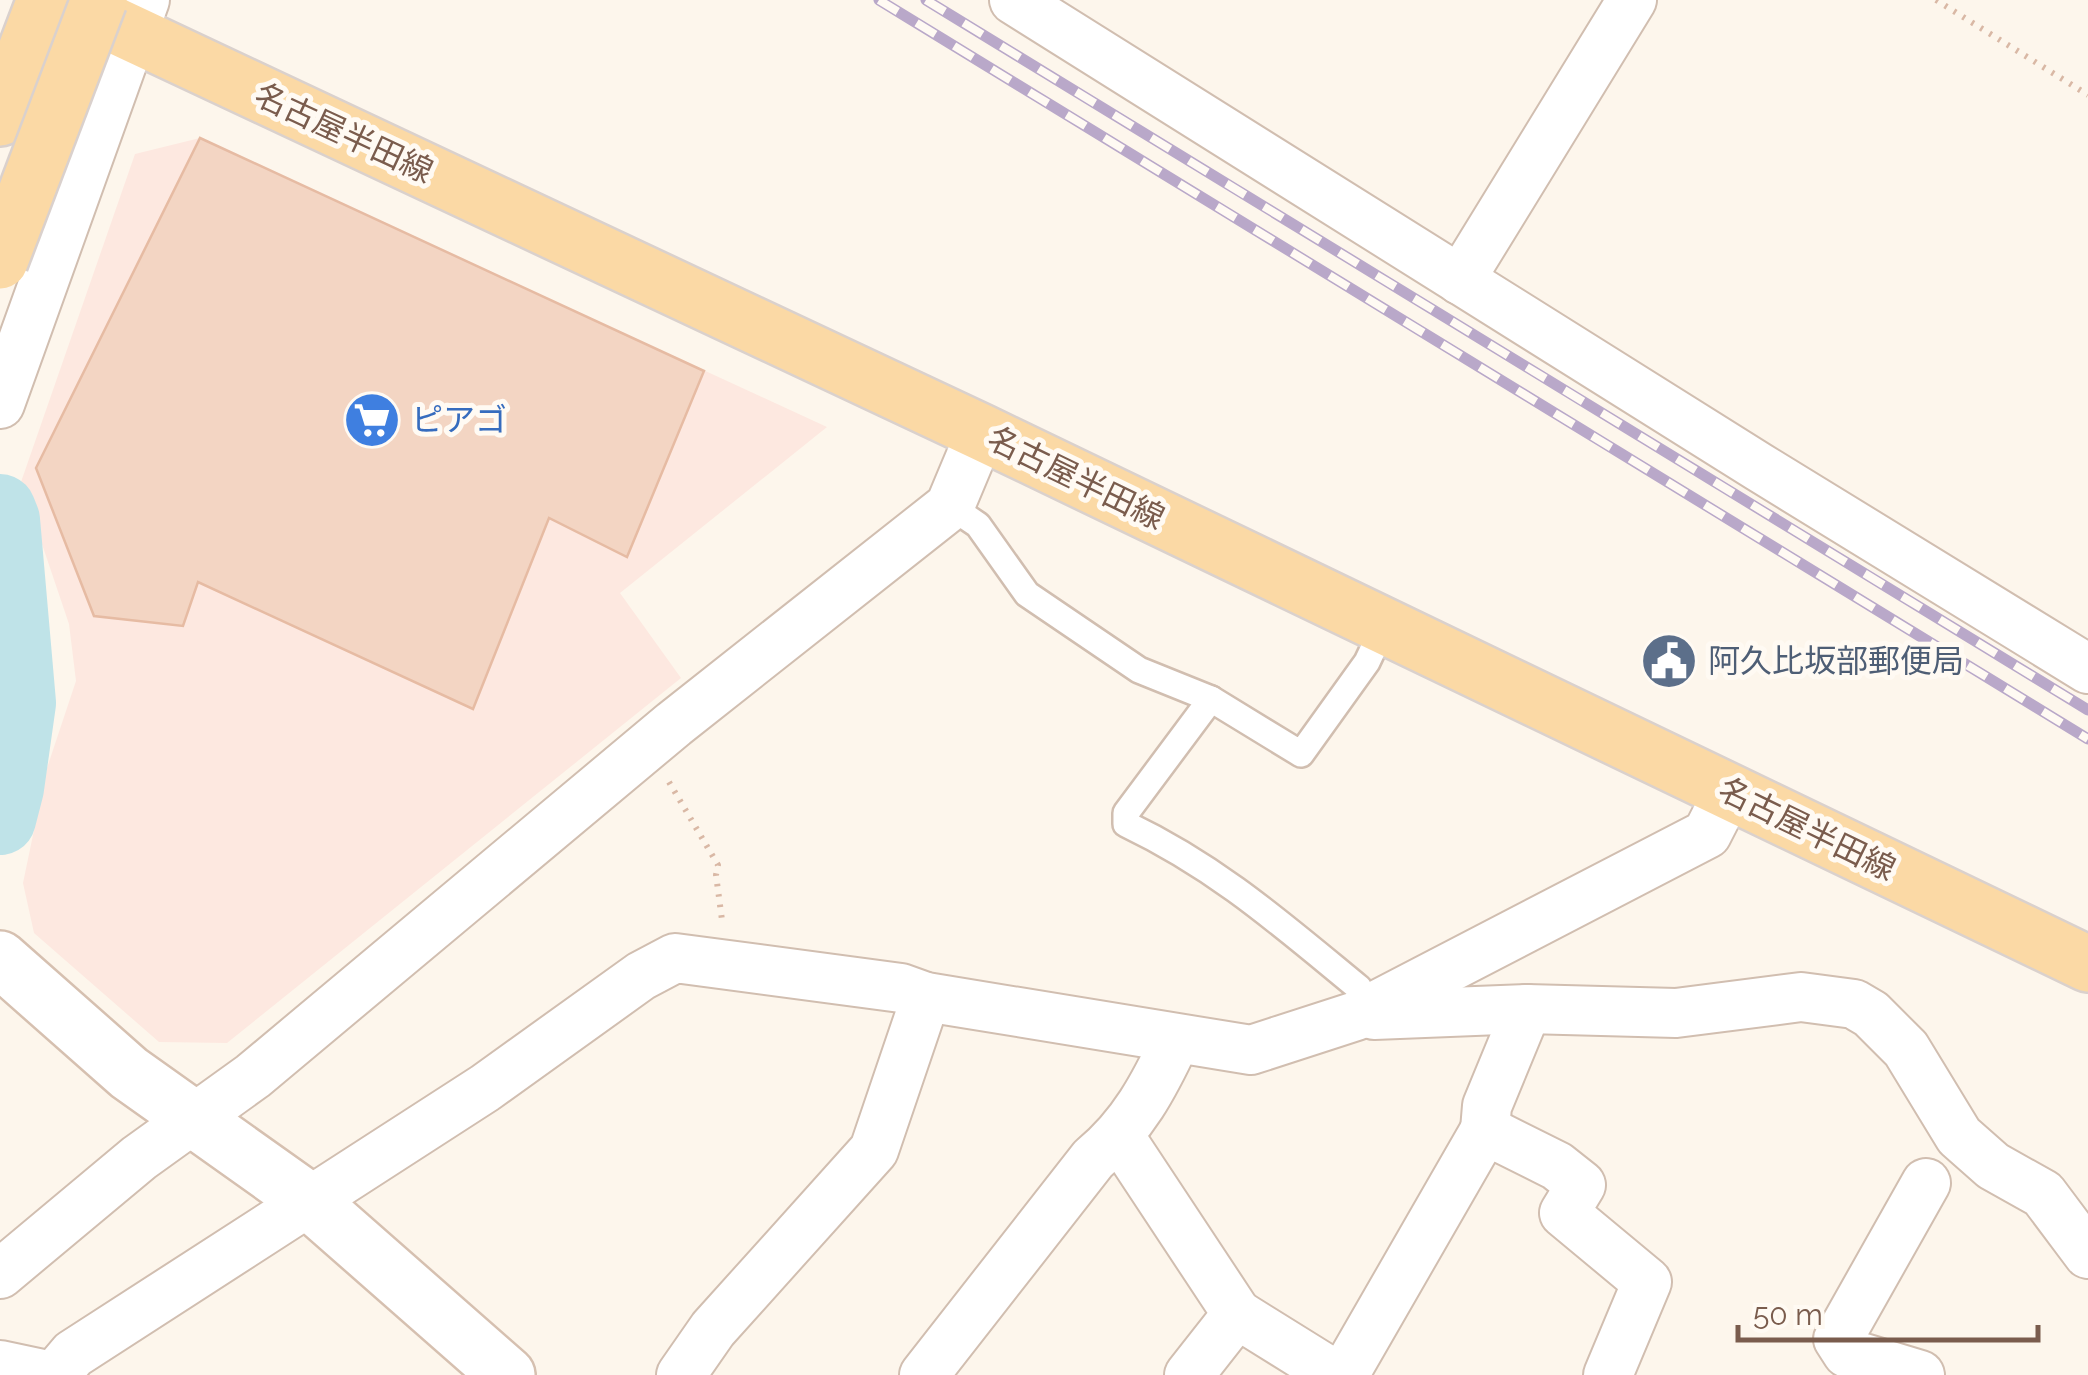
<svg xmlns="http://www.w3.org/2000/svg" width="2088" height="1375" font-family="Raleway,'Noto Sans JP',sans-serif">
<style>
.commercial{fill:#fde8e0}
.lines{fill:none;stroke-linecap:round;stroke-linejoin:round}
.river{stroke:#bfe3e8;stroke-width:72}
.building{fill:#f3d5c3;stroke:#e6bba3;stroke-width:2.5}
.lane-casing{stroke:#d1beb0;stroke-width:30}
.street-casing{stroke:#d1beb0;stroke-width:52}
.secondary-casing{stroke:#d6c0b0;stroke-width:60}
.primary-casing{stroke:#dad1cd;stroke-width:60}
.path{stroke:#d9b8a5;stroke-width:6;stroke-dasharray:2.5 8;stroke-linecap:butt}
.lane{stroke:#fff;stroke-width:25}
.street{stroke:#fff;stroke-width:48}
.secondary{stroke:#fff;stroke-width:55}
.primary{stroke:#fbd9a5;stroke-width:55}
.rail-casing{stroke:#b9a8c9;stroke-width:11}
.rail{stroke:#fffaf3;stroke-width:8;stroke-dasharray:22;stroke-linecap:butt}
.primary-bridge-casing{stroke:#dad1cd;stroke-width:60;stroke-linecap:butt}
.primary-bridge{stroke:#fbd9a5;stroke-width:55}
.labels{text-anchor:middle;stroke-width:10;stroke-linejoin:round;paint-order:stroke}
.street-label{font-size:32px;fill:#7a5c4d;stroke:#fffaf3}
.shop-label{font-size:32px;fill:#366cbe;stroke:#fffaf3;text-anchor:start}
.service-label{font-size:32px;fill:#4e5e75;stroke:#fffaf3;text-anchor:start}
</style>
<rect width="100%" height="100%" fill="#fdf6ec"/>
<path class="commercial" d="M 200,138 L 827,427 L 620,593 L 681,678 L 227,1043 L 159,1042 L 34,933 L 23,883 L 47,768 L 76,681 L 69,624 L 21,482 L 135,154 Z"/>
<g class="lines">
<path class="river" d="M 0,510 L 4,520 L 20,703 L 8,788 L 0,819"/>
</g>
<path class="building" d="M 200,138 L 704,371 L 627,557 L 549,518 L 473,709 L 198,582 L 183,626 L 94,616 L 36,468 Z"/>
<g class="lines">
<g class="lane-casing">
<g id="lane">
<path d="M 950,506 L 978,525 L 1027,594 L 1139,670 L 1211,699"/>
<path d="M 1368,1009 L 1359,988 C 1281,924 1218,868 1126,824 L 1126,813 L 1211,699 L 1301,754 L 1367,662 L 1384,626"/>
</g>
</g>
<g class="street-casing">
<g id="street">
<path d="M 1014,0 L 1759,467 L 2088,669"/>
<path d="M 1460,280 L 1632,0"/>
<path d="M 0,404 L 145,0"/>
<path d="M 1374,1015 L 1527,1009 L 1676,1013 L 1801,997 L 1854,1004 L 1871,1014 L 1906,1049 L 1959,1136 L 1993,1166 L 2043,1194 L 2088,1254"/>
<path d="M 1485,1130 L 1487,1106 L 1527,1009"/>
<path d="M 1120,1137 L 1237,1314 L 1189,1375"/>
<path d="M 0,1274 L 139,1158 L 253,1076 L 674,724 L 950,506 L 981,432"/>
<path d="M 1237,1314 L 1335,1375"/>
<path d="M 0,1365 L 47,1375"/>
<path d="M 60,1375 L 62,1367 L 73,1354 L 485,1088 L 641,976 L 675,958 L 901,988 L 926,997 L 1251,1050 L 1356,1016 L 1707,834 L 1729,791"/>
<path d="M 681,1375 L 713,1329 L 874,1150 L 926,997"/>
<path d="M 924,1375 L 1093,1159 C 1133,1126 1154,1086 1176,1039"/>
<path d="M 1344,1375 L 1485,1130 L 1557,1166 L 1581,1185 L 1564,1213 L 1647,1282 L 1608,1375"/>
<path d="M 1920,1375 L 1847,1353 L 1838,1339 L 1926,1183"/>
</g>
</g>
<g class="secondary-casing">
<path id="secondary" d="M 0,959 L 129,1073 L 309,1201 L 507,1375"/>
</g>
<g class="primary-casing">
<g id="primary">
<path d="M 61,0 L 981,432 L 2088,964"/>
<path d="M 0,118 L 45,0"/>
</g>
</g>
<g class="path">
<path d="M 1936,0 L 2088,95"/>
<path d="M 669,782 L 718,865 L 716,875 L 722,920"/>
</g>
<use href="#lane" class="lane"/>
<use href="#street" class="street"/>
<use href="#secondary" class="secondary"/>
<use href="#primary" class="primary"/>
<g class="rail-casing">
<g id="rail">
<path d="M 879,0 L 2088,739"/>
<path d="M 926,0 L 2088,710"/>
</g>
</g>
<use href="#rail" class="rail"/>
<g class="primary-bridge-casing">
<path id="primary-bridge" d="M 0,261 L 99,0"/>
</g>
<use href="#primary-bridge" class="primary-bridge"/>
</g>
<defs>
<g id="supermarket-disc" transform="scale(2.875)"><circle r="9.5" fill="#3f7fe0" stroke="#fffaf3"/><path d="M-6-5.5h2.5l.6 2H6L4.5 2H-2.5L-4.4-4H-6ZM-1.5 3.2a1.3 1.3 0 1 0 .1 0ZM3 3.2a1.3 1.3 0 1 0 .1 0Z" fill="#fff"/></g>
<g id="civic-disc" transform="scale(2.875)"><circle r="9.5" fill="#5c6f8a" stroke="#fffaf3"/><path d="M-.6-6.5H3V-4.5H.6V-3L4-1V1h2V6H-6V1h2V-1L-.6-3ZM-1.2 2.5V6h2.4V2.5Z" fill="#fff"/></g>
</defs>
<g fill-rule="evenodd">
<use href="#supermarket-disc" x="372" y="420"/>
<use href="#civic-disc" x="1669" y="661"/>
</g>
<g class="labels">
<g class="street-label">
<text transform="translate(344 133) rotate(25)" y="11">名古屋半田線</text>
<text transform="translate(1076 478) rotate(26)" y="11">名古屋半田線</text>
<text transform="translate(1807 829) rotate(26)" y="11">名古屋半田線</text>
</g>
<g class="shop-label">
<text x="411" y="431">ピアゴ</text>
</g>
<g class="service-label">
<text x="1708" y="672">阿久比坂部郵便局</text>
</g>
</g>
<path d="M1738 1325v15h300v-15" fill="none" stroke="#7a5c4d" stroke-width="5"/>
<text x="1753" y="1325" font-size="30" fill="#7a5c4d" stroke="#fffaf3" stroke-width="8" paint-order="stroke">50 m</text>
</svg>
